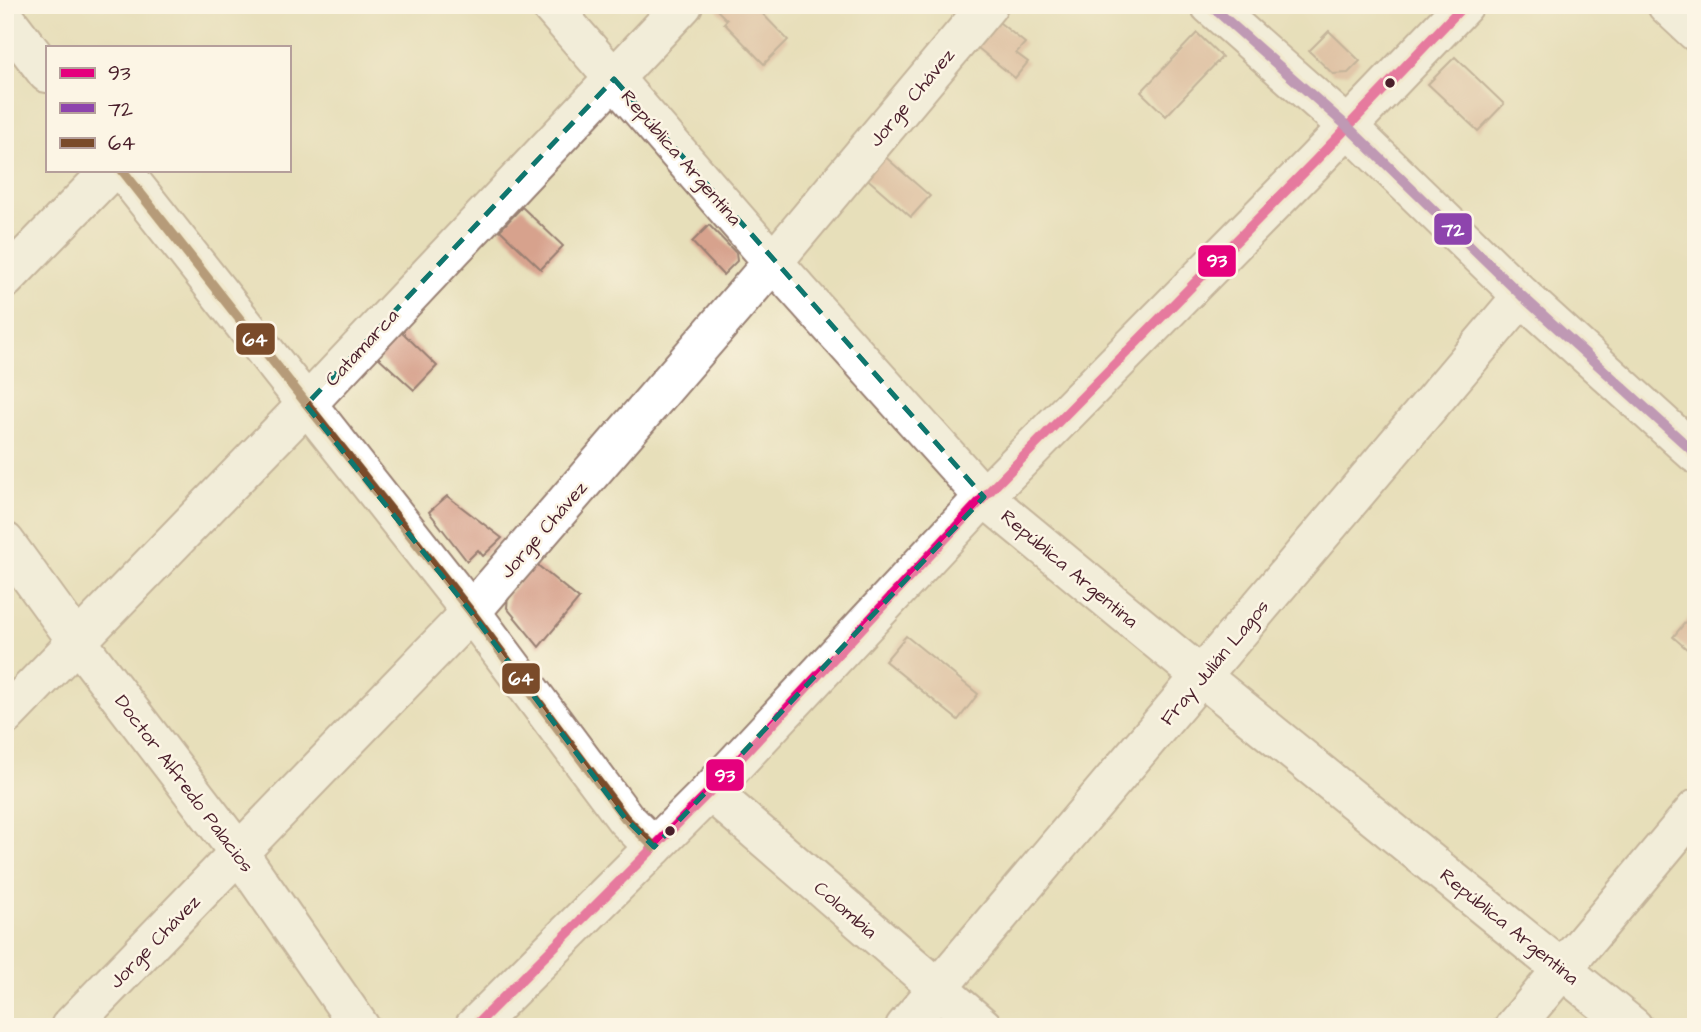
<svg xmlns="http://www.w3.org/2000/svg" width="1701" height="1032" font-family="'Architects Daughter',sans-serif">
<style>
.building{fill:#d7a28d}
.lines{fill:none;stroke-linecap:round;stroke-linejoin:round}
.minor-casing{stroke:#987f72;stroke-width:42}
.minor{stroke:#fff;stroke-width:38}
.bus-1-casing{stroke:#fcf5e5;stroke-width:16}
.bus-2-casing{stroke:#fcf5e5;stroke-width:16}
.bus-3-casing{stroke:#fcf5e5;stroke-width:16}
.bus-1{stroke:#e5007d;stroke-width:10}
.bus-2{stroke:#8e44ad;stroke-width:10}
.bus-3{stroke:#7a4b2a;stroke-width:10}
.marked{fill:none;stroke:#0f766e;stroke-width:5;stroke-dasharray:14 9;stroke-linejoin:round}
.bus-dot{fill:#4a1f2b;stroke:#fcf5e5;stroke-width:2.5}
.labels{text-anchor:middle;stroke-width:5;stroke-linejoin:round;paint-order:stroke}
.street-label{font-size:19px;fill:#4a1f2b;stroke:#fcf5e5}
.line-badge{stroke:#fcf5e5;stroke-width:2.5}
.badge-label{font-size:19px;text-anchor:middle;font-weight:bold;fill:#fff}
</style>
<rect width="100%" height="100%" fill="#fcf5e5"/>
<filter id="ink" filterUnits="userSpaceOnUse"><feTurbulence type="fractalNoise" baseFrequency=".0143" numOctaves="2"/><feDisplacementMap in="SourceGraphic" scale="14" xChannelSelector="R" yChannelSelector="G"/><feConvolveMatrix kernelMatrix="1 2 1 2 8 2 1 2 1" color-interpolation-filters="sRGB"/></filter>
<filter id="wash" filterUnits="userSpaceOnUse"><feTurbulence type="fractalNoise" baseFrequency=".00686" numOctaves="4" result="noise"/><feDisplacementMap in="SourceGraphic" scale="28" xChannelSelector="R" yChannelSelector="G"/><feGaussianBlur stdDeviation="1.57" result="paint"/><feColorMatrix in="noise" values="0 0 0 0 0 0 0 0 0 0 0 0 0 0 0 0 0 1.4 0 .05"/><feComposite in="paint" operator="in"/></filter>
<g filter="url(#wash)">
<rect width="100%" height="100%" fill="#e7dfba"/>
<g id="blocks">
<g class="building">
<path d="M 715,5 L 754,5 L 788,40 L 764,64 L 724,23 L 727,20 L 714,7 Z"/>
<path d="M 995,19 L 1025,43 L 1016,53 L 1028,62 L 1015,78 L 973,44 Z"/>
<path d="M 1329,31 L 1360,61 L 1348,73 L 1333,74 L 1309,51 Z"/>
<path d="M 1197,33 L 1222,57 L 1166,116 L 1141,92 Z"/>
<path d="M 1455,57 L 1504,104 L 1478,131 L 1428,84 Z"/>
<path d="M 882,154 L 930,196 L 911,217 L 863,175 Z"/>
<path d="M 522,207 L 563,246 L 541,269 L 500,230 Z"/>
<path d="M 709,225 L 736,253 L 737,261 L 723,275 L 692,242 Z"/>
<path d="M 401,331 L 437,366 L 414,390 L 377,356 Z"/>
<path d="M 447,496 L 502,538 L 483,556 L 478,550 L 467,561 L 429,512 Z"/>
<path d="M 535,563 L 579,599 L 539,647 L 507,608 L 508,595 Z"/>
<path d="M 1694,612 L 1696,613 L 1696,657 L 1673,637 Z"/>
<path d="M 906,636 L 978,694 L 958,720 L 885,661 Z"/>
</g>
</g>
</g>
<g filter="url(#ink)">
<use href="#blocks" fill-opacity="0" stroke="#987f72" stroke-width="2"/>
<g class="lines">
<g class="minor-casing">
<g id="minor">
<path d="M 550,5 L 773,262 L 984,497 L 1202,677 L 1633,1027"/>
<path d="M 1210,5 L 1348,127 L 1522,296 L 1696,454"/>
<path d="M 1667,5 L 1696,32"/>
<path d="M 5,18 L 47,73"/>
<path d="M 122,170 L 471,612 L 625,818 L 654,847"/>
<path d="M 5,279 L 111,170"/>
<path d="M 5,542 L 77,641 L 239,853 L 360,1027"/>
<path d="M 5,716 L 306,405 L 683,5"/>
<path d="M 710,791 L 983,1027"/>
<path d="M 70,1027 L 471,612 L 773,262 L 988,5"/>
<path d="M 474,1027 L 710,791 L 984,497 L 1315,161 L 1464,5"/>
<path d="M 905,1027 L 1522,296"/>
<path d="M 1514,1027 L 1696,809"/>
</g>
</g>
<use href="#minor" class="minor"/>
<g class="bus-1-casing">
<path id="bus-1" d="M 474,1027 L 710,791 L 984,497 L 1315,161 L 1464,5"/>
</g>
<g class="bus-2-casing">
<path id="bus-2" d="M 1210,5 L 1348,127 L 1522,296 L 1696,454"/>
</g>
<g class="bus-3-casing">
<path id="bus-3" d="M 122,170 L 471,612 L 625,818 L 654,847"/>
</g>
<use href="#bus-1" class="bus-1"/>
<use href="#bus-2" class="bus-2"/>
<use href="#bus-3" class="bus-3"/>
</g>
</g>
<path d="M0 0H1701V1032H0ZM 614,79 L 984,497 L 654,847 L 625,818 L 471,612 L 306,405 Z" fill="#e7dfba" fill-opacity=".55" fill-rule="evenodd"/>
<path class="marked" d="M 614,79 L 984,497 L 654,847 L 625,818 L 471,612 L 306,405 Z"/>
<g class="bus-dot">
<circle cx="1390" cy="83" r="6"/>
<circle cx="670" cy="831" r="6"/>
</g>
<g class="labels">
<g class="street-label">
<text transform="translate(911 97) rotate(-50)" y="7">Jorge Chávez</text>
<text transform="translate(682 157) rotate(49)" y="7">República Argentina</text>
<text transform="translate(361 347) rotate(-47)" y="7">Catamarca</text>
<text transform="translate(543 529) rotate(-49)" y="7">Jorge Chávez</text>
<text transform="translate(1070 568) rotate(40)" y="7">República Argentina</text>
<text transform="translate(1214 662) rotate(-50)" y="7">Fray Julián Lagos</text>
<text transform="translate(185 783) rotate(53)" y="7">Doctor Alfredo Palacios</text>
<text transform="translate(846 909) rotate(41)" y="7">Colombia</text>
<text transform="translate(1510 926) rotate(39)" y="7">República Argentina</text>
<text transform="translate(154 941) rotate(-46)" y="7">Jorge Chávez</text>
</g>
</g>
<g class="line-badge">
<rect x="1433" y="212" width="40" height="34" rx="7" fill="#8e44ad"/>
<rect x="1197" y="244" width="40" height="34" rx="7" fill="#e5007d"/>
<rect x="235" y="322" width="41" height="34" rx="7" fill="#7a4b2a"/>
<rect x="501" y="662" width="40" height="33" rx="7" fill="#7a4b2a"/>
<rect x="705" y="758" width="40" height="34" rx="7" fill="#e5007d"/>
</g>
<g class="badge-label">
<text x="1453" y="236">72</text>
<text x="1217" y="267">93</text>
<text x="255" y="346">64</text>
<text x="521" y="685">64</text>
<text x="725" y="782">93</text>
</g>
<rect width="1701" height="1032" fill="none" stroke="#fcf5e5" stroke-width="28"/>
<rect x="46" y="46" width="245" height="126" fill="#fcf5e5" stroke="#b59f9b" stroke-width="2"/>
<rect x="60" y="68" width="35" height="10" fill="#e5007d" stroke="#b59f9b" stroke-width="2"/>
<text x="108" y="80" font-size="21" fill="#4a1f2b">93</text>
<rect x="60" y="103" width="35" height="10" fill="#8e44ad" stroke="#b59f9b" stroke-width="2"/>
<text x="108" y="116" font-size="21" fill="#4a1f2b">72</text>
<rect x="60" y="138" width="35" height="10" fill="#7a4b2a" stroke="#b59f9b" stroke-width="2"/>
<text x="108" y="150" font-size="21" fill="#4a1f2b">64</text>
</svg>
